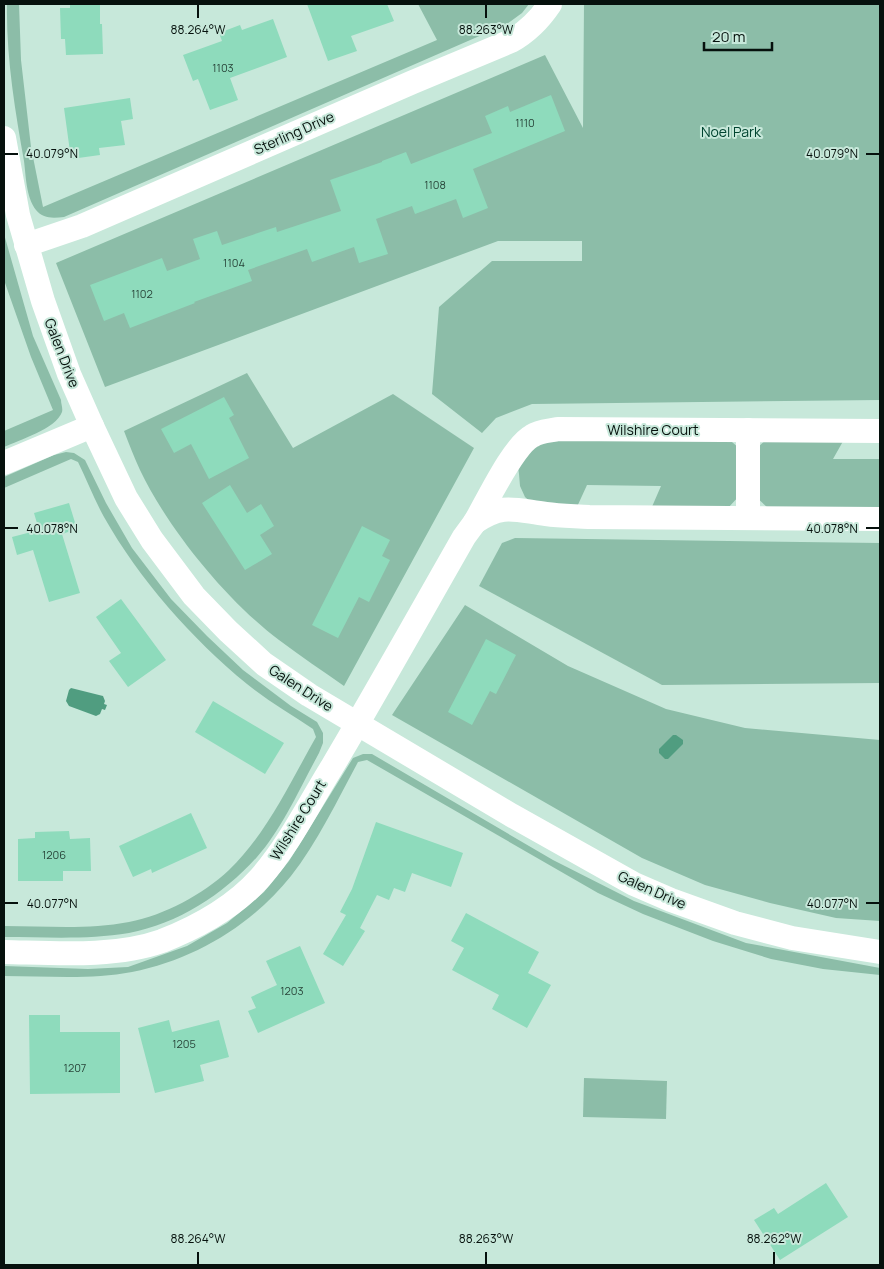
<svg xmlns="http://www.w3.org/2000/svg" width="884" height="1269" font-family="Manrope,sans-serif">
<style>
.green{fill:#8cbda8}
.water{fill:#509d80}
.building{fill:#8edbbc}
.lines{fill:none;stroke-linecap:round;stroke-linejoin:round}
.minor{stroke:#fff;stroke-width:24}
.ticks{fill:none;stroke:#06110d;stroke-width:2}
.labels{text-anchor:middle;stroke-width:4;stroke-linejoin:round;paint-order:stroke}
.number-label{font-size:11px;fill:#284439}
.park-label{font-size:14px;fill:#004430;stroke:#c7e8da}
.street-label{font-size:14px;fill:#06110d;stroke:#c7e8da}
.ticks-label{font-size:12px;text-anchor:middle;fill:#06110d;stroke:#c7e8da;stroke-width:4;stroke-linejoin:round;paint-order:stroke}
</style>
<rect width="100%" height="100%" fill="#c7e8da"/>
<g class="green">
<path d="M 7,4 L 19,4 L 21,60 L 31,147 L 43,207 L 437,40 L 418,4 L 529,4 L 522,13 L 507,24 L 64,217 C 53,218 43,219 36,210 C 26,197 26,176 24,161 C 15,110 6,56 7,4 Z"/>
<path d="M 584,4 L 880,4 L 880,400 L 532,404 L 496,418 L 482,433 L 432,394 L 439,307 L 492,261 L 582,261 L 582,241 L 498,241 L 105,387 L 56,263 L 545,55 L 583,128 Z"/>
<path d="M 4,234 L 33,336 L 61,400 C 61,404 63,408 62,412 C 56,429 19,440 4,447 L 4,431 L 53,410 L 31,357 L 4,280 Z"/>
<path d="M 247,373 L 293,448 L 393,394 L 474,448 L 344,686 C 323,671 300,656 279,640 C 227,601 168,529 140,470 C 134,457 129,444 124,431 Z"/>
<path d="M 724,435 L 740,449 L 741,494 L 727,509 L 651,509 L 661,486 L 587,485 L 576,509 L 533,504 L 525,497 L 520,486 L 519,474 L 518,467 L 521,459 L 545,438 Z"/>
<path d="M 770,436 L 846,436 L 833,459 L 880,459 L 880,509 L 769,509 L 755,496 L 755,450 Z"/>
<path d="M 66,452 L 74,453 L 85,460 L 106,503 L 132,548 L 171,599 L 207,636 L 243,670 L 291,706 L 317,722 L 323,733 L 323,743 L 319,753 C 301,786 282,829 257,857 C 224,894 178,924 129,933 C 88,940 45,937 4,937 L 4,926 C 45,926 88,930 129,922 C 165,915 202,895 229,870 C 266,835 291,781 316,737 L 313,729 C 291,714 268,701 247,684 C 192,639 139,579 104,517 C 94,499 87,480 78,462 L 71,459 L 4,488 L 4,477 L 54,455 Z"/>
<path d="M 515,538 L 880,543 L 880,683 L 662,685 L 479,586 L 502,543 Z"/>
<path d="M 465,605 L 568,666 L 666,709 L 745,728 L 880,740 L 880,921 L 836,918 L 770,903 L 705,885 L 642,858 L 392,715 Z"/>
<path d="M 363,754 L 372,754 L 553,860 L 634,901 L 746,943 L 880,968 L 880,975 L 823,969 L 771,959 L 713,941 L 643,914 L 598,893 L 367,760 L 358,762 C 338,799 317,843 291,876 C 252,925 194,960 132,972 C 91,980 46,976 4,976 L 4,966 L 88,969 L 128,967 L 187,946 L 227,923 L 264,892 L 289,861 L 353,758 Z"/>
<path d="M 584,1078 L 667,1081 L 666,1119 L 583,1117 Z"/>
</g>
<g class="water">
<path d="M 71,688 L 103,696 L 105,701 L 104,704 L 107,705 L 105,710 L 102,709 L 100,714 L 96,716 L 69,706 L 66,701 L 69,690 Z"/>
<path d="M 673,735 L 676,735 L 683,740 L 683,744 L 668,759 L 665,759 L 659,753 L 659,749 Z"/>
</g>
<g class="building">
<path d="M 70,4 L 100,4 L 100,24 L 102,24 L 103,54 L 66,55 L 65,39 L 61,39 L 60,8 L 70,8 Z"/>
<path d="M 307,4 L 387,4 L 394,21 L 351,36 L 357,51 L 328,61 Z"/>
<path d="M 273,19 L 287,57 L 230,78 L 238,100 L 210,110 L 198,79 L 193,81 L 183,55 L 222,41 L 219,33 L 240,25 L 242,30 Z"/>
<path d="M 551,95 L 565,131 L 473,169 L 488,208 L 463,218 L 456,199 L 415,214 L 412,206 L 376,219 L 388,254 L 359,263 L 354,247 L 312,262 L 307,249 L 248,270 L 252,281 L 194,302 L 195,303 L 130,328 L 124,313 L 104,321 L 90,285 L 162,258 L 167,271 L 200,259 L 193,239 L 217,231 L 222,245 L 276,227 L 277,232 L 341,211 L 330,180 L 382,162 L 382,161 L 406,152 L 411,164 L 492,133 L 485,116 L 508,106 L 510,112 Z"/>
<path d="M 130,98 L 133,119 L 121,121 L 125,145 L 99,148 L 100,155 L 71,159 L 64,108 Z"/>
<path d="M 224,397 L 234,415 L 229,418 L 249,458 L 209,479 L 191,444 L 174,453 L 161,429 Z"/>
<path d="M 230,485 L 247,513 L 261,504 L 274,526 L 260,535 L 272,554 L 245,570 L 202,503 Z"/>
<path d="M 69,503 L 77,529 L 62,534 L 80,593 L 49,602 L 33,550 L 17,555 L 12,537 L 39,530 L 34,513 Z"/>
<path d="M 362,526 L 390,540 L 382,556 L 390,560 L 369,602 L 359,597 L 338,638 L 312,625 Z"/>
<path d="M 121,599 L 166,660 L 128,687 L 109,661 L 121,653 L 96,617 Z"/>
<path d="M 486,639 L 516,655 L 496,694 L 490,691 L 472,725 L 448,712 Z"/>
<path d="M 213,701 L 284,743 L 265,774 L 195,732 Z"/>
<path d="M 191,813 L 207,848 L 152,873 L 151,869 L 133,877 L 119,846 Z"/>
<path d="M 376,822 L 463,853 L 451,887 L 412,873 L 405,892 L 394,888 L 389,900 L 377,895 L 360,928 L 365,931 L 343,966 L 323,954 L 346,915 L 340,912 L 352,889 Z"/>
<path d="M 69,831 L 70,839 L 90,838 L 91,871 L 63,871 L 63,881 L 18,881 L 18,839 L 35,838 L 35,832 Z"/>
<path d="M 466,913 L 539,952 L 528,973 L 551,985 L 527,1028 L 492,1009 L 499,995 L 452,970 L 464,948 L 451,941 Z"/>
<path d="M 300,946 L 325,1003 L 258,1033 L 248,1011 L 256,1008 L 251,997 L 277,985 L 266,961 Z"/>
<path d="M 29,1015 L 60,1015 L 60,1032 L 120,1032 L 120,1093 L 30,1094 Z"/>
<path d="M 169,1020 L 172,1032 L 219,1020 L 229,1057 L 200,1065 L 204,1081 L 155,1093 L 138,1028 Z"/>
<path d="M 826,1183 L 848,1217 L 780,1260 L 754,1220 L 774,1208 L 778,1214 Z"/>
</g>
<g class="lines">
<g class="minor">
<path d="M 4,138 L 18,215 L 43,301 L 69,374 L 92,426 L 126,498 L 152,540 L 194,596 L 228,631 L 264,664 L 309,695 L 511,815 L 634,884 L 671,900 L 735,923 L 792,938 L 880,952"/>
<path d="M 26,245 L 82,226 L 413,82 L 511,41 C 527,32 540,19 550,4"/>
<path d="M 748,430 L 748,518"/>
<path d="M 880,431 L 558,429 C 550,431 540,431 532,436 C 513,446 487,502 475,522 C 503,503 514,510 546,514 C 560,516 575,516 589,517 L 880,519"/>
<path d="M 4,463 L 92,426"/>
<path d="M 4,952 C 54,953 114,958 162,941 C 198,927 234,907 260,878 C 289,845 309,804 332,767 C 377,691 420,614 464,537 L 475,522"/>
</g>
</g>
<path class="ticks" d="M 198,5 L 198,18M 486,5 L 486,18M 5,154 L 18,154M 866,154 L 879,154M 5,528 L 18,528M 866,528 L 879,528M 5,903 L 18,903M 866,903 L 879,903M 198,1252 L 198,1264M 486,1252 L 486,1264M 774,1252 L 774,1264"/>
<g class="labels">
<g class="number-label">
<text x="223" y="72">1103</text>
<text x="525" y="127">1110</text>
<text x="435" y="189">1108</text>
<text x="234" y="267">1104</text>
<text x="142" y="298">1102</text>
<text x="54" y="859">1206</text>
<text x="292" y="995">1203</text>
<text x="184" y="1048">1205</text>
<text x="75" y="1072">1207</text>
</g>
<g class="park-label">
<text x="731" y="137">Noel Park</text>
</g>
<g class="street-label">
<text transform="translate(294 133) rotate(-24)" y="5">Sterling Drive</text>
<text transform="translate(62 353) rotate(69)" y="5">Galen Drive</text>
<text x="653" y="435">Wilshire Court</text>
<text transform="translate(301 688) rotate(33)" y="5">Galen Drive</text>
<text transform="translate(298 820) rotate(-58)" y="5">Wilshire Court</text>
<text transform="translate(652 890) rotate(24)" y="5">Galen Drive</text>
</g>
</g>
<g class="ticks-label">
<text x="198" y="34">88.264°W</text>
<text x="486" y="34">88.263°W</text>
<text x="52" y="158">40.079°N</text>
<text x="832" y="158">40.079°N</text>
<text x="52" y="533">40.078°N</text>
<text x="832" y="533">40.078°N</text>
<text x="52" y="908">40.077°N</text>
<text x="832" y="908">40.077°N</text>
<text x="198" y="1243">88.264°W</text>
<text x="486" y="1243">88.263°W</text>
<text x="774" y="1243">88.262°W</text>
</g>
<rect width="884" height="1269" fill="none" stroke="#06110d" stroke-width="10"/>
<path d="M704 42v8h68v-8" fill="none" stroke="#06110d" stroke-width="2.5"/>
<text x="712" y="42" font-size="15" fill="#06110d" stroke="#c7e8da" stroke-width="4" paint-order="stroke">20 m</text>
</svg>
